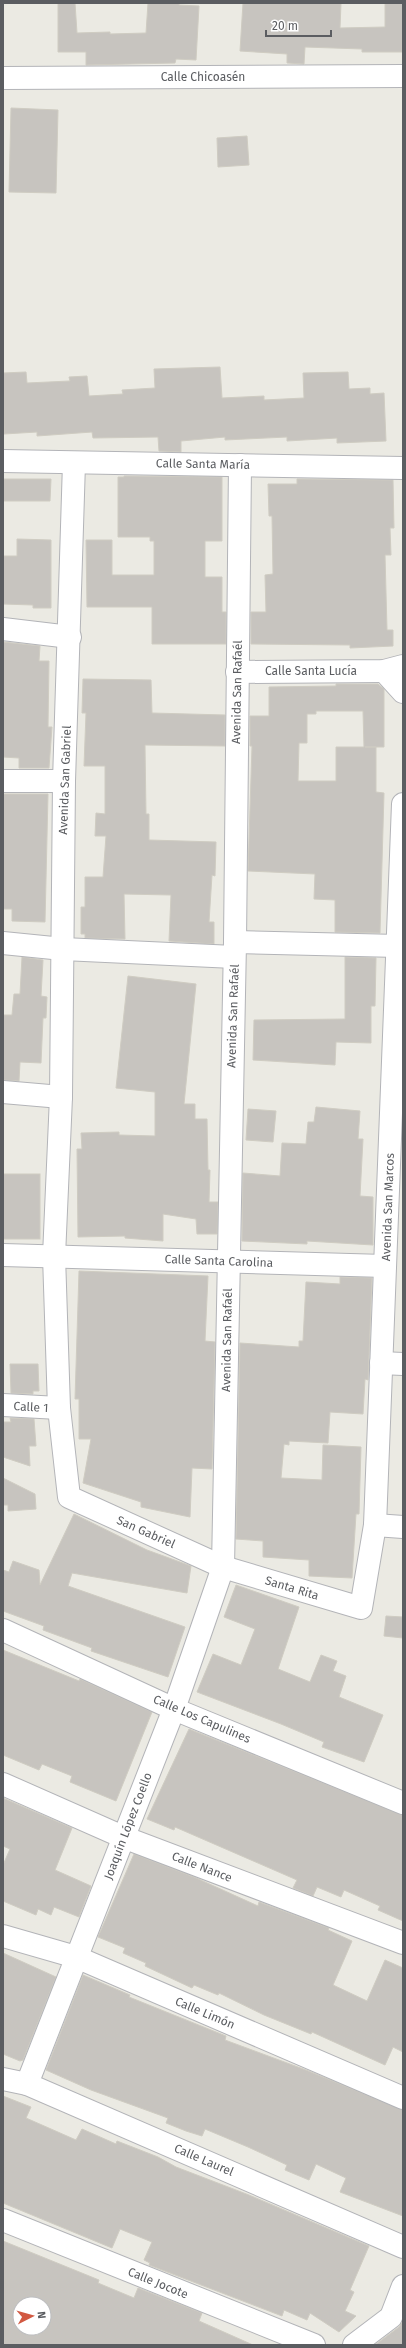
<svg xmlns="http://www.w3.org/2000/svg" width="406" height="2348" font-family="'Fira Sans',sans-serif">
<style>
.building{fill:#c7c4bf;stroke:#cfccc2;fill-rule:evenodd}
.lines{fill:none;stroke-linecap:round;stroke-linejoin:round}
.minor-casing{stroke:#b3b4b8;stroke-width:24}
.minor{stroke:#fff;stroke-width:22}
.labels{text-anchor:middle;stroke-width:4;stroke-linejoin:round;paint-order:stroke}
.street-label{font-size:12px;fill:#5b5d61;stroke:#fff}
</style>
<rect width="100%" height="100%" fill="#ebeae3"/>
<g class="building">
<path d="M 58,3 L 75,3 L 77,33 L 110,32 L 110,34 L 146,33 L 148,3 L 179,3 L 179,5 L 199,6 L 196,60 L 176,59 L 175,63 L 86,65 L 86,52 L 58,52 Z"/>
<path d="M 243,3 L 341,3 L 340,28 L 385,27 L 385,3 L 403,3 L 402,52 L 362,52 L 362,49 L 305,47 L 304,64 L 287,63 L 287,54 L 240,51 Z"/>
<path d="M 11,108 L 58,110 L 56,193 L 9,192 Z"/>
<path d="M 247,136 L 249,165 L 218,167 L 217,138 Z"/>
<path d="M 220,367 L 222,398 L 264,396 L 264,400 L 304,398 L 303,373 L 348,372 L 349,389 L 370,388 L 370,394 L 384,393 L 386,441 L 337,443 L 337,438 L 287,441 L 287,437 L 225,440 L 225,437 L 181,441 L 181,452 L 159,451 L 158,437 L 93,438 L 92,432 L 37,436 L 37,432 L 4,434 L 3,373 L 26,372 L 27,383 L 70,381 L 69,377 L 87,376 L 89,396 L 123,394 L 122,390 L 155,388 L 154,369 Z"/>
<path d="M 124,476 L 222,477 L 222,541 L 205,541 L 205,577 L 222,577 L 222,612 L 226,612 L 226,644 L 152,644 L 152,607 L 87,607 L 86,540 L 112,540 L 112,575 L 154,575 L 154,541 L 150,541 L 150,537 L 118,537 L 118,477 L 124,477 Z"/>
<path d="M 3,479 L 51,479 L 50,501 L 3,501 Z"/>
<path d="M 297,479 L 393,480 L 394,528 L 390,528 L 391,555 L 385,555 L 387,630 L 393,630 L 393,646 L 350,648 L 350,645 L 251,644 L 251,612 L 266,612 L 265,575 L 273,574 L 272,516 L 269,516 L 268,484 L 297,484 Z"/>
<path d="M 17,539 L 51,540 L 51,608 L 33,608 L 33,605 L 3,604 L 3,556 L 17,556 Z"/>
<path d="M 3,642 L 40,646 L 39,661 L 49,661 L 48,727 L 52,727 L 49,768 L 19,768 L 19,758 L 3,757 Z"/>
<path d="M 83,679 L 151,680 L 152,713 L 225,715 L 225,746 L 145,745 L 146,814 L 149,814 L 149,840 L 216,842 L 215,876 L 212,875 L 209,922 L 214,922 L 214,944 L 169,941 L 171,895 L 124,894 L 125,939 L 85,938 L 85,934 L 81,934 L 81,907 L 85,907 L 85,877 L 103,877 L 106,836 L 95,836 L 96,813 L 105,814 L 105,766 L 84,766 L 86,713 L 82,713 Z"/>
<path d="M 336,684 L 378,684 L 384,689 L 384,747 L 365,747 L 376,747 L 376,792 L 384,793 L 380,933 L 335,932 L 335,900 L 314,899 L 315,874 L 248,871 L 252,746 L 250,746 L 250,716 L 269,716 L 269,687 L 336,686 ZM 316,711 L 363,711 L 364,747 L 336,747 L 336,781 L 298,781 L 299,743 L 307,743 L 307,714 L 316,714 Z"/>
<path d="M 3,794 L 48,794 L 45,922 L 12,921 L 12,909 L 3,909 Z"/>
<path d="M 22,957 L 43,960 L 41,996 L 47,997 L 46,1018 L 43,1018 L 41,1063 L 20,1062 L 19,1081 L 3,1080 L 3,1015 L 12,1015 L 14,994 L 20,994 Z"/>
<path d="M 345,957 L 376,958 L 375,1006 L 371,1006 L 371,1043 L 336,1042 L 335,1065 L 253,1060 L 254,1020 L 345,1019 Z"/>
<path d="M 128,976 L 196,984 L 184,1104 L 195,1104 L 195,1119 L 207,1119 L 208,1170 L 210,1170 L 209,1202 L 218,1202 L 217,1234 L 197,1234 L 196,1219 L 163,1214 L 163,1241 L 125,1238 L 125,1236 L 78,1237 L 77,1149 L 82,1149 L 81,1133 L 119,1132 L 119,1135 L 155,1136 L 155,1092 L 116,1088 Z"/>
<path d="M 316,1107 L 360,1111 L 358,1139 L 363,1139 L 360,1196 L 373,1197 L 373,1245 L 307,1241 L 307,1244 L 242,1241 L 243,1173 L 280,1176 L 282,1143 L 306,1144 L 308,1122 L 314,1122 Z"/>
<path d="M 248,1109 L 276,1111 L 273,1142 L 246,1140 Z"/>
<rect x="3" y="1174" width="37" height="65"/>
<path d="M 79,1271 L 208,1276 L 205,1341 L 215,1342 L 212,1469 L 192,1468 L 190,1517 L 141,1507 L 141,1502 L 83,1483 L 91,1439 L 79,1439 L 79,1399 L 75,1399 Z"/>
<path d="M 340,1277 L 372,1278 L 368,1380 L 365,1379 L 363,1414 L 330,1412 L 328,1443 L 289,1441 L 289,1445 L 284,1444 L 281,1478 L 322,1480 L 323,1445 L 361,1447 L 359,1514 L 356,1514 L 352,1578 L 309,1576 L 309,1560 L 263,1557 L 263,1541 L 236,1539 L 240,1343 L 299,1347 L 299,1341 L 303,1341 L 306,1282 L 340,1284 Z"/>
<path d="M 10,1364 L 38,1364 L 39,1391 L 33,1391 L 33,1394 L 11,1393 Z"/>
<path d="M 10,1418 L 34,1419 L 36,1446 L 29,1446 L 30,1466 L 3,1457 L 3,1422 L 11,1422 Z"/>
<path d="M 3,1478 L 35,1494 L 36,1509 L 8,1511 L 8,1505 L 3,1505 Z"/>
<path d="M 74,1514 L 147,1550 L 191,1566 L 187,1593 L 72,1573 L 68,1586 L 185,1627 L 168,1677 L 91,1651 L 92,1648 L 43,1630 L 44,1626 L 3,1611 L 3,1570 L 9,1572 L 13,1561 L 39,1570 L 40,1585 Z"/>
<path d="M 236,1585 L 299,1607 L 278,1669 L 310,1682 L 321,1655 L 337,1661 L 333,1671 L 346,1676 L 339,1697 L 383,1715 L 364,1762 L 322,1747 L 324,1742 L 281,1724 L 197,1692 L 213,1654 L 241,1665 L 255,1629 L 224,1617 Z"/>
<path d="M 386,1616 L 403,1617 L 403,1638 L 384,1636 Z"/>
<path d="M 3,1650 L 79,1681 L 80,1679 L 152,1712 L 116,1801 L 70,1782 L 72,1776 L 42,1764 L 39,1770 L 3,1755 Z"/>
<path d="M 189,1729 L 403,1815 L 403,1921 L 378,1910 L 380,1906 L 344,1890 L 341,1897 L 317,1887 L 313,1896 L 293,1888 L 297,1880 L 175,1827 L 174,1830 L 147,1819 Z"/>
<path d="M 3,1798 L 72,1828 L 55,1870 L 91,1886 L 79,1917 L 54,1907 L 51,1915 L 38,1909 L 36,1915 L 3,1901 L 3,1865 L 10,1849 L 3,1846 Z"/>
<path d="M 134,1854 L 194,1877 L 258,1906 L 259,1902 L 329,1928 L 328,1930 L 352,1941 L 333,1985 L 367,2001 L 385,1960 L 403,1968 L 403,2052 L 393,2047 L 385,2065 L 312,2032 L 311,2034 L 264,2015 L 219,1993 L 218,1995 L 194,1985 L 192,1988 L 145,1966 L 146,1963 L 123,1953 L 125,1948 L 98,1937 Z"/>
<path d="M 3,1953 L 56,1977 L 23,2060 L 20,2061 L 3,2054 Z"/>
<path d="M 83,1975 L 130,1995 L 129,1997 L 226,2036 L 225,2040 L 306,2070 L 403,2110 L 403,2216 L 340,2192 L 346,2178 L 316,2164 L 309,2180 L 285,2170 L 287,2165 L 248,2147 L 205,2129 L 202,2136 L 186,2131 L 166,2123 L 168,2118 L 91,2090 L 46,2070 Z"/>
<path d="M 3,2096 L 31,2107 L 26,2118 L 76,2140 L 82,2129 L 116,2144 L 117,2141 L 158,2157 L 176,2167 L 249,2195 L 369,2246 L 350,2290 L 354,2292 L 345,2311 L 356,2316 L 339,2332 L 310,2313 L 307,2320 L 284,2310 L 282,2316 L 149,2265 L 150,2263 L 144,2260 L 152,2242 L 120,2229 L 112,2248 L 3,2203 Z"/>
<path d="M 3,2241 L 99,2280 L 98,2283 L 134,2298 L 138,2288 L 202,2313 L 199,2321 L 253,2345 L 3,2345 ZM 20,2304 L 44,2304 L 44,2328 L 20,2328 Z"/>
<path d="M 403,2321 L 403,2345 L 375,2345 L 399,2327 Z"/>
</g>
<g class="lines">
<g class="minor-casing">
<g id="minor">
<path d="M 3,78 L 403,76"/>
<path d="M 3,461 L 403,468"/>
<path d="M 74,463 L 64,781 L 61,1097 L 54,1256 L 59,1408 L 69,1497 L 223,1567 L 361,1608 L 375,1525 L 403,804"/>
<path d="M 3,629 L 70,637"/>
<path d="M 384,671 L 403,692"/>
<path d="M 237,672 L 384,671 L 403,666"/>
<path d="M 3,781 L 64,781"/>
<path d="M 235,942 L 398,946"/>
<path d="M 3,943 L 63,949 L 234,957"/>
<path d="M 3,1092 L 61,1097"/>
<path d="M 3,1255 L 385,1266"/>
<path d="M 381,1363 L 403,1364"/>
<path d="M 3,1405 L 59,1408"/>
<path d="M 375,1525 L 403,1527"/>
<path d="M 3,1630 L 174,1709 L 403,1803"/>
<path d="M 3,1784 L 123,1837 L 403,1943"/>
<path d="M 3,1936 L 76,1957 L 403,2098"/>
<path d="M 3,2079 L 27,2084 L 403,2247"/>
<path d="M 27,2084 L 174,1709 L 223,1567 L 235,942 L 240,465"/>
<path d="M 3,2220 L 314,2345"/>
<path d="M 354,2345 L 391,2317 L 403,2286"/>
</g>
</g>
<use href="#minor" class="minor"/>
</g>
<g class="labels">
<g class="street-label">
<text x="203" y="81">Calle Chicoasén</text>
<text transform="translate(203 464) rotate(1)" y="4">Calle Santa María</text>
<text x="311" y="675">Calle Santa Lucía</text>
<text transform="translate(237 692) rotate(-89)" y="4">Avenida San Rafaél</text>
<text transform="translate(65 780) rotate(-88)" y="4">Avenida San Gabriel</text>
<text transform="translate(233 1016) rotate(-88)" y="4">Avenida San Rafaél</text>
<text transform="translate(388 1207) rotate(-88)" y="4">Avenida San Marcos</text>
<text transform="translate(219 1261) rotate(2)" y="4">Calle Santa Carolina</text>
<text transform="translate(227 1340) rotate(-89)" y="4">Avenida San Rafaél</text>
<text transform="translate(31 1407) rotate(3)" y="4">Calle 1</text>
<text transform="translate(146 1532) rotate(24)" y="4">San Gabriel</text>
<text transform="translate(292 1588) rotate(17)" y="4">Santa Rita</text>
<text transform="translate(202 1719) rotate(23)" y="4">Calle Los Capulines</text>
<text transform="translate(128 1826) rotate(-69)" y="4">Joaquín López Coello</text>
<text transform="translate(202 1867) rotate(21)" y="4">Calle Nance</text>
<text transform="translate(205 2013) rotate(23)" y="4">Calle Limón</text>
<text transform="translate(204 2160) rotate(23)" y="4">Calle Laurel</text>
<text transform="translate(158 2283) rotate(22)" y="4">Calle Jocote</text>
</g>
</g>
<rect width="406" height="2348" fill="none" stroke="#5b5d61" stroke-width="8"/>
<g transform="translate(32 2316) rotate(84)"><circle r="19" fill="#ffffff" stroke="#bdbec0"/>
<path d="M0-3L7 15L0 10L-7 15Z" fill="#d25942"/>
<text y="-6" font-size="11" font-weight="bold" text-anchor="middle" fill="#5b5d61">N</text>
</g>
<path d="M266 30v6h65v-6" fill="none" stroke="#5b5d61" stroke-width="2"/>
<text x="272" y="30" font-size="12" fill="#5b5d61" stroke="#ffffff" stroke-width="3" paint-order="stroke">20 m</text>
</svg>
